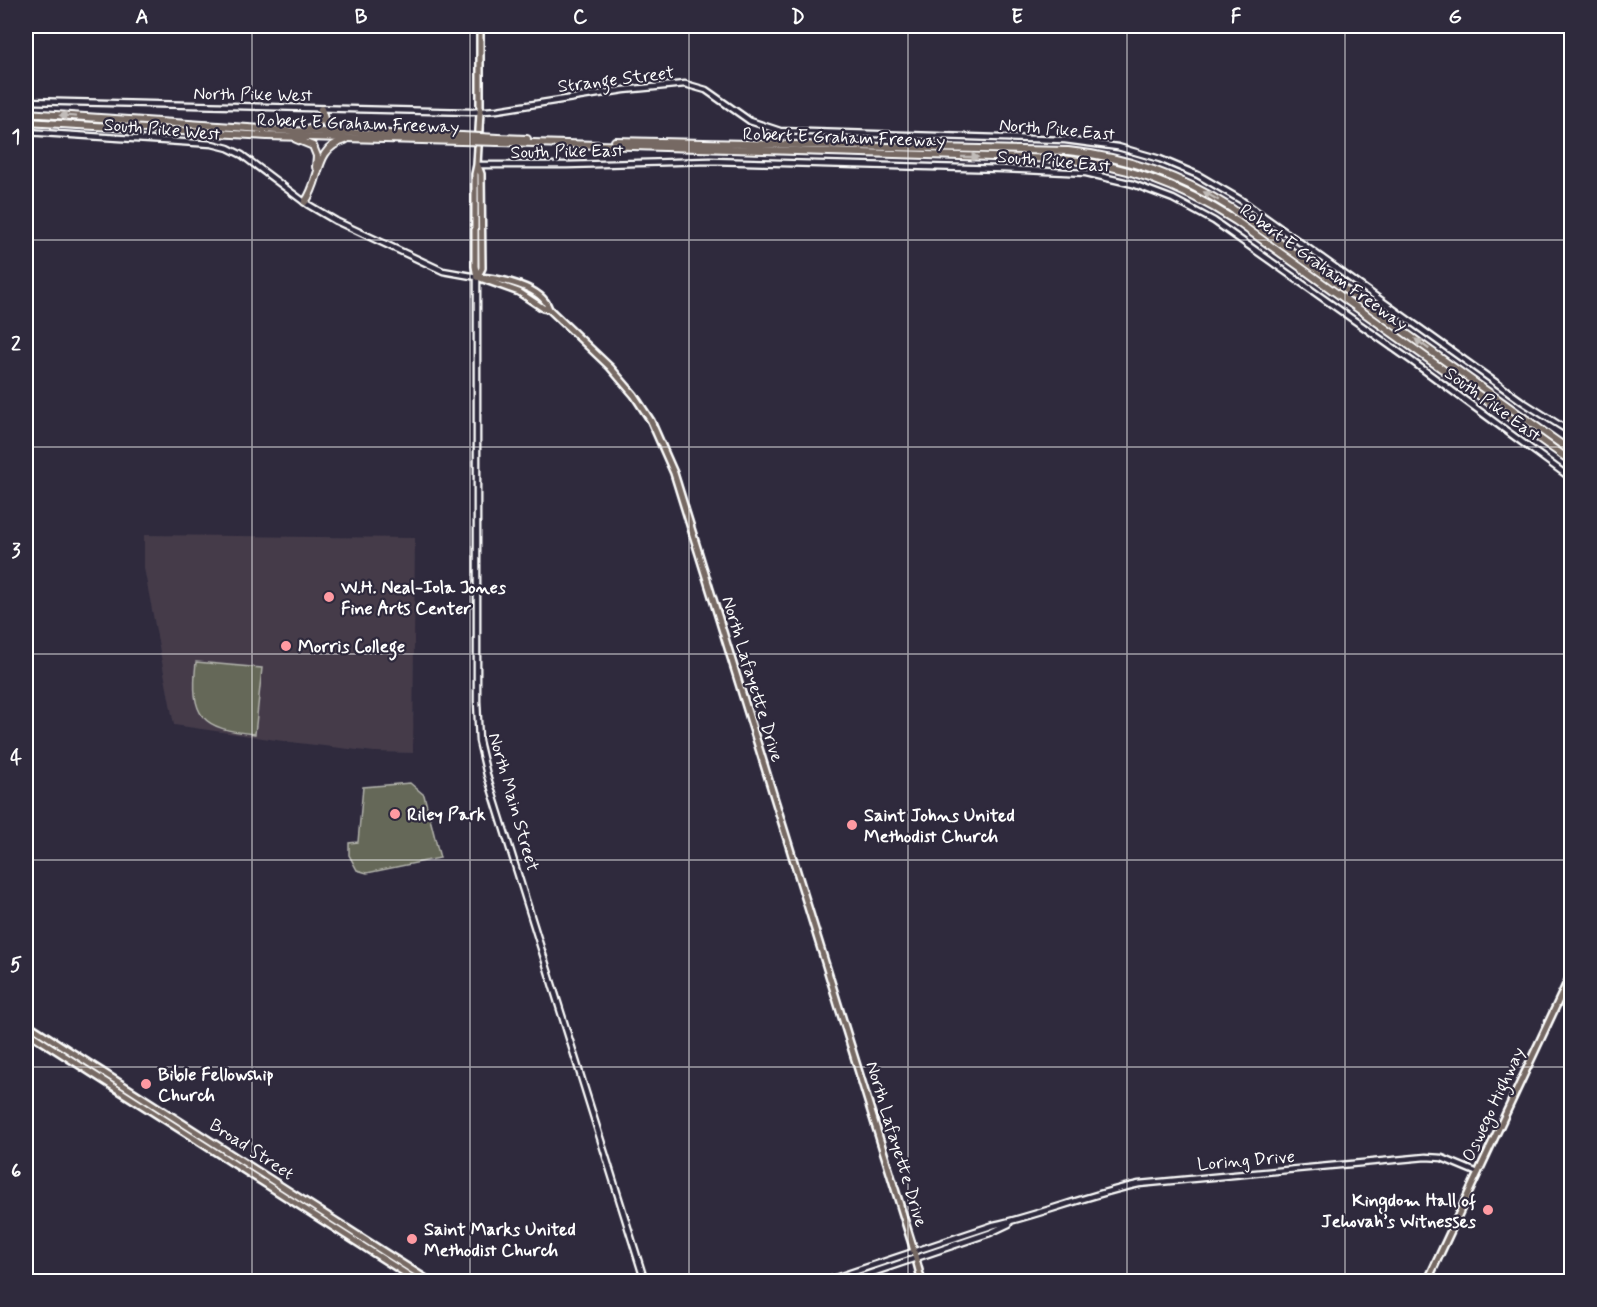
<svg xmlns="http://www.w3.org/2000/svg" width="1597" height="1307" font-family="Mynerve,sans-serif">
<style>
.built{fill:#443b4a}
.pitch{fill:#656758;stroke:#b2b3ac;stroke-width:1.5}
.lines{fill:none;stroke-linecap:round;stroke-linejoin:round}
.secondary-casing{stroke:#fff;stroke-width:9}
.primary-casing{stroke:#fff;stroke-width:10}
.highway-casing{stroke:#fff;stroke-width:10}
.secondary{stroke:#2f2a3d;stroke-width:4.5}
.primary{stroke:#766964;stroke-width:5}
.highway{stroke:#766964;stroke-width:6}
.highway-bridge-casing{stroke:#fff;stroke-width:10;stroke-linecap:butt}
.highway-bridge{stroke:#766964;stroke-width:6}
.oneway{fill:#c1bcb9}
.grid{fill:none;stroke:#fff;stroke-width:1.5;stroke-opacity:0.55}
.poi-dot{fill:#ff9aa2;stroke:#2f2a3d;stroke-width:2}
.labels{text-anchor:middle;stroke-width:4.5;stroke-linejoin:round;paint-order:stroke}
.street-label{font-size:18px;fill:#fff;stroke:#2f2a3d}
.poi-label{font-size:18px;font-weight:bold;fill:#fff;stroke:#2f2a3d;text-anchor:start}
.neatline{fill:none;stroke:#fff;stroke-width:2}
.grid-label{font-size:20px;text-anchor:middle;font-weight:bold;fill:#fff}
</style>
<rect width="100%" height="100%" fill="#2f2a3d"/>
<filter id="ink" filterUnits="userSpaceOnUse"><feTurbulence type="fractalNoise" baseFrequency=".0167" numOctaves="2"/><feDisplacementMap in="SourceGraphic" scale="12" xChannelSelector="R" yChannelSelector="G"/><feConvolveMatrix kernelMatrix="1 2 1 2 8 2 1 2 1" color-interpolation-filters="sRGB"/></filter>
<g filter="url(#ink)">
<path class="built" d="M 144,535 L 415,538 L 413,753 L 374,752 L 290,742 L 174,725 L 144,568 Z"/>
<g class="pitch">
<path d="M 196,662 L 262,668 L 255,734 C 201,729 190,717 196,662 Z"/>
<path d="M 410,783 L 424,795 L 440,858 L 367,873 L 357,870 L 349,855 L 349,843 L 358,842 L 363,787 Z"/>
</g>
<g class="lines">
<g class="secondary-casing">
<g id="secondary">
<path d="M 26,101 L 472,112 L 497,110 L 624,90 L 685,84 L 706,90 L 750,121 L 780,131 L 1065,140 L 1118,147 L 1160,159 L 1198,175 L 1241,200 L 1523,402 L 1572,433"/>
<path d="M 26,132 L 212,144 L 228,148 L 242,155 L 307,204 L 336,221 L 443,271 L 477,277 L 477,701 L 479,741 L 487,775 L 645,1282"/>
<path d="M 477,165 L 567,165 L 710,161 L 1002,169 L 1086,173 L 1133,184 L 1173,199 L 1214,221 L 1413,362 L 1572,479"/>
<path d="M 823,1282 L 994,1225 C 1043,1214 1090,1194 1139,1184 L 1426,1157 L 1442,1158 L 1478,1173"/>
<path d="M 845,1282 L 990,1233 L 1009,1224"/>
</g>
</g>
<g class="primary-casing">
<g id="primary">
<path d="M 477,277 C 499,278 542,286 549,309 L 610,367 L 634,395 L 651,421 L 674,473 L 912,1244 L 922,1282"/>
<path d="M 477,277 L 475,266 L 475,174 L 477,165 L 480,112 L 480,26"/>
<path d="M 477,277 L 482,268 L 481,174 L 478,166"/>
<path d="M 480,278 L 519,292 L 543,308 L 549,309"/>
<path d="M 26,1023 L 431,1282"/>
<path d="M 26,1031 L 419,1282"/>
<path d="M 1427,1282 L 1572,972"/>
</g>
</g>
<g class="highway-casing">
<g id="highway">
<path d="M 321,109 L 326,125 L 336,130"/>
<path d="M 26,113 L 292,131 L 462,136"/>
<path d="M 26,122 L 267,136 L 461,141"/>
<path d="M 307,130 L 315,127 L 322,118"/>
<path d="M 498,138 L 527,139"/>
<path d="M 296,139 L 313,146 L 317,156 L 316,167"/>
<path d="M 615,141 L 1068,151 C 1127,157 1181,176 1231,208 L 1572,452"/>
<path d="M 498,142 L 1061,159 C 1125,164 1182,186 1236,221 L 1572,462"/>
<path d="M 305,202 C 322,180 313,149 345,140"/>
</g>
</g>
<use href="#secondary" class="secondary"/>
<use href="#primary" class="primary"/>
<use href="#highway" class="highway"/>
<g class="highway-bridge-casing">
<g id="highway-bridge">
<path d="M 462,136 L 498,138"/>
<path d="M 461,141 L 498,142"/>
</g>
</g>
<use href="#highway-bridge" class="highway-bridge"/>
</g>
<defs><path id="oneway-solid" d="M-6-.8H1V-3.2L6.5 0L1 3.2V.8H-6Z" transform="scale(1.5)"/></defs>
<g class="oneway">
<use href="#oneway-solid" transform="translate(68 116) rotate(-176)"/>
<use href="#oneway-solid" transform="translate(970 157) rotate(1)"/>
<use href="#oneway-solid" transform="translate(1211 196) rotate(-150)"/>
<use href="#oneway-solid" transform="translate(1422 344) rotate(-144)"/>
</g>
</g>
<path class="grid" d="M 252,26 L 252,1282M 470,26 L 470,1282M 689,26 L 689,1282M 908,26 L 908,1282M 1127,26 L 1127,1282M 1345,26 L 1345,1282M 26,240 L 1572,240M 26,447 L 1572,447M 26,654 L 1572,654M 26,860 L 1572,860M 26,1067 L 1572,1067"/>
<g class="poi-dot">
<circle cx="329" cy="597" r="6"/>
<circle cx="286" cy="646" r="6"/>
<circle cx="395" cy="814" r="6"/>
<circle cx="852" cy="825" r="6"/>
<circle cx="146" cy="1084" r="6"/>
<circle cx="1488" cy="1210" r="6"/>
<circle cx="412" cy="1239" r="6"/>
</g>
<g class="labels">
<g class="street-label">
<text transform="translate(616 79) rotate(-7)" y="6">Strange Street</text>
<text transform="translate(253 94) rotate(1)" y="6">North Pike West</text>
<text transform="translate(358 123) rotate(2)" y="6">Robert E Graham Freeway</text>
<text transform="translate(162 129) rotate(5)" y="6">South Pike West</text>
<text transform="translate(1057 129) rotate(5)" y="6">North Pike East</text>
<text transform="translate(844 137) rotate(2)" y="6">Robert E Graham Freeway</text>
<text transform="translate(567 151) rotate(-1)" y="6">South Pike East</text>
<text transform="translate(1054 161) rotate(5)" y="6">South Pike East</text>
<text transform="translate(1324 267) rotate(36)" y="6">Robert E Graham Freeway</text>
<text transform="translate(1493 404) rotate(36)" y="6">South Pike East</text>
<text transform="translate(753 679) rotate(73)" y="6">North Lafayette Drive</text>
<text transform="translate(514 802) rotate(74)" y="6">North Main Street</text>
<text transform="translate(1493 1104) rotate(-65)" y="6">Oswego Highway</text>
<text transform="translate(897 1144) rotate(73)" y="6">North Lafayette Drive</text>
<text transform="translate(252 1149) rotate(33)" y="6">Broad Street</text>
<text transform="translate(1246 1160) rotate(-5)" y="6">Loring Drive</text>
</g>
<g class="poi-label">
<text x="341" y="593">W.H. Neal-Iola Jones<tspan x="341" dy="21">Fine Arts Center</tspan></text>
<text x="298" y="652">Morris College</text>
<text x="407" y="820">Riley Park</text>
<text x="864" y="821">Saint Johns United<tspan x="864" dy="21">Methodist Church</tspan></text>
<text x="158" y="1080">Bible Fellowship<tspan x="158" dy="21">Church</tspan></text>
<text x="1476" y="1206" text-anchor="end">Kingdom Hall of<tspan x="1476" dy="21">Jehovah’s Witnesses</tspan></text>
<text x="424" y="1235">Saint Marks United<tspan x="424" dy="21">Methodist Church</tspan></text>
</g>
</g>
<rect width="1597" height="1307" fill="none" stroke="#2f2a3d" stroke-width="66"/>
<rect x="33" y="33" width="1531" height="1241" class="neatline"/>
<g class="grid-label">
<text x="142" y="23">A</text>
<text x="361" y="23">B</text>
<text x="580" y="23">C</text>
<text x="798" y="23">D</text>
<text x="1017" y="23">E</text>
<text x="1236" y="23">F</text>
<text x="1455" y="23">G</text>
<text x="16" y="143">1</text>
<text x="16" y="350">2</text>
<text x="16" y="557">3</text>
<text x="16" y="764">4</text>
<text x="16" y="971">5</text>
<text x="16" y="1177">6</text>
</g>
</svg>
